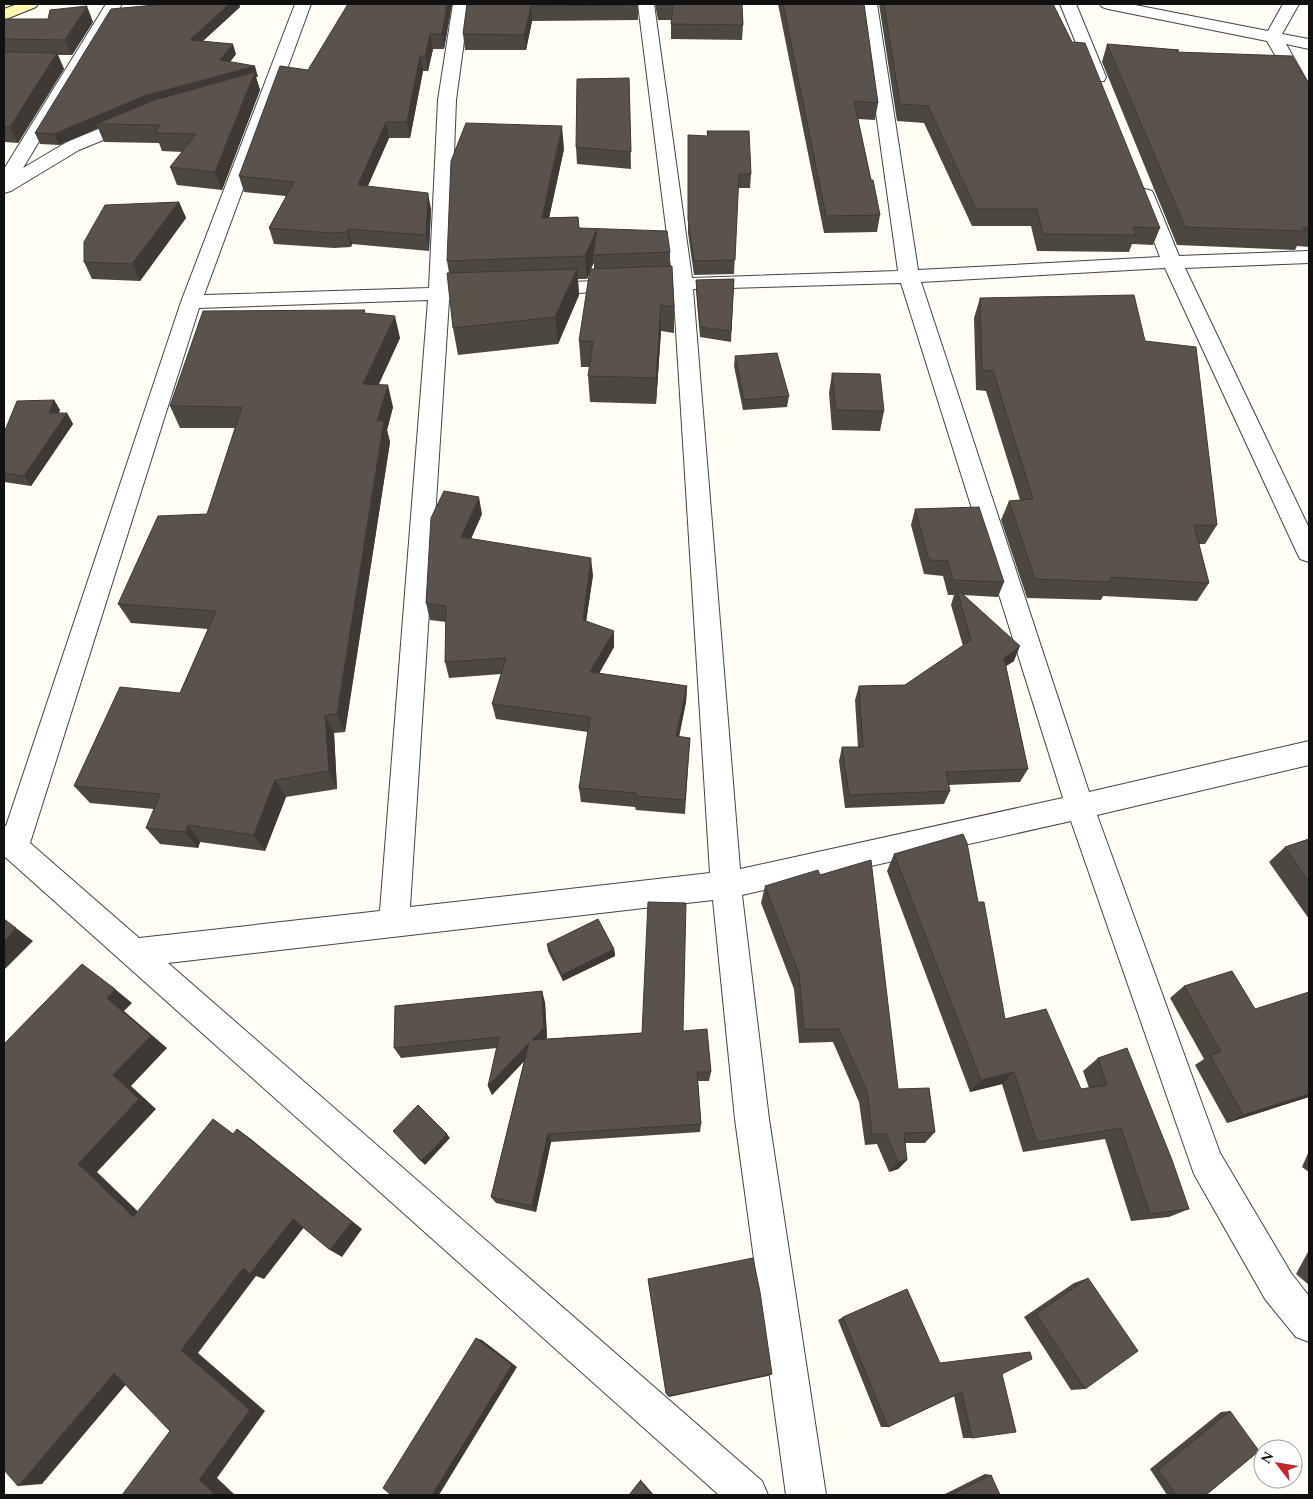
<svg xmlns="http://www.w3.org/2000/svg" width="1313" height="1499" font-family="Spectral,serif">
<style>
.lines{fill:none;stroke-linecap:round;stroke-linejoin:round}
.minor-casing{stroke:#444;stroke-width:2}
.secondary-casing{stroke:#333;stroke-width:2}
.minor{fill:#fff;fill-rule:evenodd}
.secondary{fill:#fff6b0;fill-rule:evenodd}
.wall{fill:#4d4742;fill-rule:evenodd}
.shaded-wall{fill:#3f3936}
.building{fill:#5a524d;stroke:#3f3936}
</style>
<rect width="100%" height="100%" fill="#fffdf5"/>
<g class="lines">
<g class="minor-casing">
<g id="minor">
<path d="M 106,4 L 122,4 L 23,168 L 67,142 L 130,116 L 136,115 L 142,116 L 145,120 L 142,124 L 79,150 L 11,191 L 4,193 L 4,169 Z"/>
<path d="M 295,4 L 311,4 L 204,295 L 429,288 L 438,100 L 453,4 L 469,4 L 456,100 L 449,287 L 486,286 L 493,288 L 496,292 L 493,296 L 449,300 L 410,907 L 710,873 L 673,283 L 638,4 L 654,4 L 692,278 L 898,271 L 861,4 L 877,4 L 918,270 L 1160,257 L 1136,195 L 1138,191 L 1145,189 L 1152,191 L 1154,195 L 1179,256 L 1309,251 L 1309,263 L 1185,268 L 1309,528 L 1309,562 L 1300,559 L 1297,553 L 1165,268 L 921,282 L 1089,792 L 1309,741 L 1309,765 L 1097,815 L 1220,1153 L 1291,1273 L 1309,1296 L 1309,1342 L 1296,1337 L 1265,1299 L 1194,1174 L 1071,821 L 742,895 L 769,1119 L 826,1495 L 786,1495 L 735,1119 L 713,900 L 168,963 L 762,1481 L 768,1495 L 719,1495 L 4,856 L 4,825 L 6,826 L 181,302 ZM 901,283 L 1063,798 L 740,869 L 693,289 ZM 428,300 L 380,911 L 139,938 L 30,843 L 199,308 Z"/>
<path d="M 1060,4 L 1076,4 L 1106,77 L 1104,81 L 1092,81 L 1090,77 Z"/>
<path d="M 1100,4 L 1130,4 L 1268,31 L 1283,4 L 1299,4 L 1282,34 L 1309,39 L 1309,49 L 1286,44 L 1309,85 L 1309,104 L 1303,103 L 1300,99 L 1267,41 L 1108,9 L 1102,7 Z"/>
<path d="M 626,280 L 633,282 L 636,286 L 633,290 L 541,295 L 534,293 L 531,289 L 534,285 L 541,283 Z"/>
</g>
</g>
<g class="secondary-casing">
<path id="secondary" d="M 17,4 L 38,4 L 36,7 L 4,20 L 4,9 Z"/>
</g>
<use href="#minor" class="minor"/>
<use href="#secondary" class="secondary"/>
</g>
<g class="wall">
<path d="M 166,4 L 239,4 L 240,7 L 203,41 L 236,54 L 230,62 L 258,77 L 256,77 L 260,90 L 222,190 L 177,185 L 170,167 L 182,152 L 162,151 L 159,143 L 104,142 L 98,128 L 59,145 L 40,144 L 35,133 Z"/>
<path d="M 452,4 L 444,49 L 433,49 L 428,71 L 423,71 L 410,138 L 389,138 L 368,186 L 431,209 L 429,251 L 352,244 L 351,247 L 334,248 L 274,244 L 269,228 L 286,196 L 244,192 L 239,176 L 308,70 Z"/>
<path d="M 467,4 L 638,4 L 638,20 L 532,21 L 526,50 L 465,50 L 463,34 Z"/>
<path d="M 655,4 L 742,4 L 743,25 L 742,40 L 671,39 L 671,20 L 658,20 Z"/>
<path d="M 778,4 L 864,4 L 878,103 L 875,120 L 858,119 L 871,180 L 880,215 L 877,232 L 824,233 Z"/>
<path d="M 879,4 L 1053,4 L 1160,228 L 1153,245 L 1132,244 L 1129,252 L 1037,251 L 1031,226 L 972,226 L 924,123 L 897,121 Z"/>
<path d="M 4,19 L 93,22 L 72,55 L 58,55 L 64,69 L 18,143 L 5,142 L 4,145 Z"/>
<path d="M 1107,44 L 1179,50 L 1178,52 L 1309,84 L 1309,247 L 1297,246 L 1295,250 L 1177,245 L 1102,62 Z"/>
<path d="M 629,78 L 631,169 L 577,164 L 576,147 Z"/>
<path d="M 707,131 L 751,174 L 750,188 L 738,188 L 734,274 L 694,275 L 688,233 L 688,149 L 707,136 Z"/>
<path d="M 564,149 L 549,218 L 578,217 L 579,228 L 670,252 L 670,266 L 674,307 L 674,333 L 661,331 L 656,404 L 590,402 L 588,376 L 590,367 L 581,367 L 579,341 L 590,271 L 587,279 L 578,279 L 579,295 L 558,344 L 458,355 L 453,328 L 449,273 L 447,261 ZM 594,263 L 594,269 L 591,269 Z"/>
<path d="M 179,202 L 186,218 L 140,281 L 92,279 L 84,262 Z"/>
<path d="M 734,279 L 731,342 L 700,337 L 696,291 L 696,280 Z"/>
<path d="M 980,298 L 1145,341 L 1217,525 L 1205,544 L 1199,544 L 1209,583 L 1197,601 L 1103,596 L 1101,600 L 1027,598 L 1001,520 L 1009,501 L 1020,500 L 986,391 L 976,390 L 974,318 Z"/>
<path d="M 366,313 L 400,338 L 378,385 L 393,407 L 387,430 L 390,442 L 345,732 L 334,733 L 337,789 L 286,797 L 265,851 L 200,842 L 198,848 L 160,844 L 146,828 L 154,809 L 90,803 L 74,786 L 180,693 L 208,629 L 131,623 L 118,604 L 207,514 L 235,428 L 180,428 L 170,406 Z"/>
<path d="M 735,356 L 789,396 L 787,407 L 743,410 L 734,366 Z"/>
<path d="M 832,373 L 884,411 L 880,431 L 832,430 L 829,393 Z"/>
<path d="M 54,400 L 60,410 L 58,413 L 67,413 L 73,424 L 31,486 L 4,482 L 4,433 Z"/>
<path d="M 915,509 L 1004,582 L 998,597 L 963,595 L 1014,661 L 1006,666 L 1028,769 L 1020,782 L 948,785 L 950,791 L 944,804 L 845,808 L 839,761 L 842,747 L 858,747 L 855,700 L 859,686 L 905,685 L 963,646 L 951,605 L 954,595 L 948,595 L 943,576 L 924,574 L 911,525 Z"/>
<path d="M 482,514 L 471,539 L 593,575 L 586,621 L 614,647 L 599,673 L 687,686 L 686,702 L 679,737 L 690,738 L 685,814 L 636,810 L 635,807 L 581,802 L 579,788 L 588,732 L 496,719 L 492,704 L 501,674 L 449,678 L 445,662 L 446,622 L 430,620 L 426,603 Z"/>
<path d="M 1309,839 L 1309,919 L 1269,862 L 1285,847 Z"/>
<path d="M 894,854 L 978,902 L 1005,1019 L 1081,1089 L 1089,1088 L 1083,1071 L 1098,1058 L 1189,1209 L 1169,1217 L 1131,1221 L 1105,1139 L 1023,1152 L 1002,1084 L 970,1092 L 887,871 Z"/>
<path d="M 765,886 L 898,1089 L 935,1132 L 925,1143 L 905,1143 L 907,1160 L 898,1169 L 889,1172 L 877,1144 L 865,1145 L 859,1102 L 833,1042 L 799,1043 L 794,989 L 761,903 Z"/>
<path d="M 547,944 L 614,949 L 615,956 L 563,981 L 548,951 Z"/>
<path d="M 1184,986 L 1309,1097 L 1227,1123 L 1195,1065 L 1204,1059 L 1170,998 Z"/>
<path d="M 545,1002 L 547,1038 L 545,1039 L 683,1031 L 711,1072 L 709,1081 L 698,1081 L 701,1124 L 700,1132 L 551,1142 L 536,1212 L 496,1203 L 491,1197 L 524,1061 L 492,1095 L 488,1086 L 497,1048 L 401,1058 L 394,1048 Z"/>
<path d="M 1309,1151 L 1309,1172 L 1302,1167 Z"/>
<path d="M 1309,1250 L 1309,1285 L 1296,1274 Z"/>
<path d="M 1088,1278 L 1085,1389 L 1071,1390 L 1024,1317 L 1074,1283 Z"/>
<path d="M 648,1279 L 772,1374 L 768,1376 L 669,1397 L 666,1394 Z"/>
<path d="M 843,1317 L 940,1363 L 1002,1374 L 972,1438 L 963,1438 L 954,1396 L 888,1427 L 881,1427 L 838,1320 Z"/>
<path d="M 1230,1411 L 1206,1495 L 1167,1495 L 1150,1469 L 1221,1412 Z"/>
<path d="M 985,1474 L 991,1475 L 1000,1495 L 943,1495 Z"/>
</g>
<g class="shaded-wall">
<path d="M 229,4 L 239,4 L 240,7 L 193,50 L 190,40 Z"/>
<path d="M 447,4 L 452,4 L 444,49 L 442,34 Z"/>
<path d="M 87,6 L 93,22 L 72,55 L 65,40 Z"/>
<path d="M 531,6 L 532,21 L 526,50 L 524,35 Z"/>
<path d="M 430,34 L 433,49 L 428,71 L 425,56 Z"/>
<path d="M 233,44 L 236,54 L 223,71 L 220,60 Z"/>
<path d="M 57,53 L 64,69 L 18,143 L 10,127 Z"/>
<path d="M 420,56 L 423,71 L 410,138 L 407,122 Z"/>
<path d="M 255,66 L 258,77 L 256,77 L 260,90 L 222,190 L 215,172 L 252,78 L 96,124 L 98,128 L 59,145 L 54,134 L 144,96 Z"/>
<path d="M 386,122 L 389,138 L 361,201 L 358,185 Z"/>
<path d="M 562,126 L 564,149 L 544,241 L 542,218 Z"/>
<path d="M 428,193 L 431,209 L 429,251 L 426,235 Z"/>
<path d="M 179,202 L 186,218 L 140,281 L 132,264 Z"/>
<path d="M 348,229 L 352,244 L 351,247 L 347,232 Z"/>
<path d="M 597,229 L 593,255 L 593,263 L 587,279 L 585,256 Z"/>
<path d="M 577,269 L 579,295 L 558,344 L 555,317 Z"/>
<path d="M 661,305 L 661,331 L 656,404 L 656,378 Z"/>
<path d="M 395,316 L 400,338 L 369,406 L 363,384 Z"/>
<path d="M 388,385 L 393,407 L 387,430 L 390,442 L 345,732 L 337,714 L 377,421 Z"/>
<path d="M 54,400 L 60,410 L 55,423 L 49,413 Z"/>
<path d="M 67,413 L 73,424 L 31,486 L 24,476 Z"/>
<path d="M 479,497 L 482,514 L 464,554 L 461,537 Z"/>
<path d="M 591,558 L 593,575 L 584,636 L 583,620 Z"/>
<path d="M 614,631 L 614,647 L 591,688 L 590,672 Z"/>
<path d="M 1020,646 L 1014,661 L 997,672 L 1004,658 Z"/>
<path d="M 687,686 L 686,702 L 676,751 L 676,736 Z"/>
<path d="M 325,715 L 334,733 L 337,789 L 329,771 Z"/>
<path d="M 275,780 L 286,797 L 265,851 L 254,835 Z"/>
<path d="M 188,825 L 200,842 L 198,848 L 185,832 Z"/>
<path d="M 16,928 L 33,941 L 4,970 L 4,941 Z"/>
<path d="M 614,949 L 615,956 L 563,981 L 562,975 Z"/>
<path d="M 115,989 L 132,1003 L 124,1011 L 167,1048 L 131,1086 L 156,1109 L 97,1172 L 151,1224 L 133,1217 L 78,1164 L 107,998 Z"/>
<path d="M 542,991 L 545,1002 L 547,1038 L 535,1050 L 532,1040 Z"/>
<path d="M 529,1043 L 532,1053 L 492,1095 L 488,1086 Z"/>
<path d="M 1014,1072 L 1002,1084 L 970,1092 L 981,1080 Z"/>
<path d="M 1309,1094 L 1309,1097 L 1227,1123 L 1243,1115 Z"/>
<path d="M 237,1129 L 251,1139 L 362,1229 L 342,1257 L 330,1250 Z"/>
<path d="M 447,1134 L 450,1138 L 425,1165 L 421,1161 Z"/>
<path d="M 548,1134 L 551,1142 L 536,1212 L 532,1206 Z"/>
<path d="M 907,1160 L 898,1169 L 889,1172 L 898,1162 Z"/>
<path d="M 293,1219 L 305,1226 L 264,1279 L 256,1276 L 198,1353 L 265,1411 L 217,1478 L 235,1495 L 215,1495 L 199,1480 L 181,1350 L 243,1268 Z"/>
<path d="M 476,1338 L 482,1340 L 517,1367 L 439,1495 L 432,1495 Z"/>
<path d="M 114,1373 L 134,1375 L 42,1484 L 18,1486 Z"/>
<path d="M 640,1479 L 654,1495 L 652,1495 L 640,1481 Z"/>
</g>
<g class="building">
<path d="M 166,4 L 229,4 L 190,40 L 233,44 L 220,60 L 255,66 L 144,96 L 54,134 L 35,133 L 111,9 Z"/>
<path d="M 348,4 L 447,4 L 442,34 L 430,34 L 425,56 L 420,56 L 407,122 L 386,122 L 358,185 L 428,193 L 426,235 L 348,229 L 347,232 L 330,233 L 269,228 L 294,182 L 239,176 L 280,66 L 308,70 Z"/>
<path d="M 467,4 L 638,4 L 638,5 L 531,6 L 524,35 L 463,34 Z"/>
<path d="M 658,4 L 742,4 L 743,25 L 671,24 L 673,5 L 658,5 Z"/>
<path d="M 783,4 L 864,4 L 878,103 L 854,101 L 871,180 L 873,180 L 880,215 L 826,216 Z"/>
<path d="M 884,4 L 1053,4 L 1072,42 L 1085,43 L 1160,228 L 1133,227 L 1136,235 L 1043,234 L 1037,209 L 976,209 L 928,106 L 900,104 Z"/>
<path d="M 87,6 L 65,40 L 4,39 L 4,19 L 48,19 L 50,10 Z"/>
<path d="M 1107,44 L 1179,50 L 1176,52 L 1292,56 L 1309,84 L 1309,228 L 1303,227 L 1305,231 L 1185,227 Z"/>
<path d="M 4,52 L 57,53 L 10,127 L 4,127 Z"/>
<path d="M 255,72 L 215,172 L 170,167 L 196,134 L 155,133 L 160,125 L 96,124 L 155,100 Z"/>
<path d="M 629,78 L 631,152 L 576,147 L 577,79 Z"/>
<path d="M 466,123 L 562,126 L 542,218 L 578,217 L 579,228 L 667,231 L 670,252 L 593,255 L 597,229 L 585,256 L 447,261 L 451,161 Z"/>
<path d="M 707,131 L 749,131 L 751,174 L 739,174 L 735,260 L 694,261 L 688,219 L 688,135 L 708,136 Z"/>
<path d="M 179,202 L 132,264 L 84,262 L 84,242 L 105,205 Z"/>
<path d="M 672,266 L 674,307 L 661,305 L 656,378 L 588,376 L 593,341 L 579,341 L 590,269 Z"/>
<path d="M 577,269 L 555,317 L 453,328 L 447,273 Z"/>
<path d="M 734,279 L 731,331 L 700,327 L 696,280 Z"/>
<path d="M 1134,295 L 1145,341 L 1196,347 L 1217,525 L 1194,525 L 1209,583 L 1110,577 L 1111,582 L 1035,579 L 1009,501 L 1033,499 L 993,371 L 982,370 L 980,298 Z"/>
<path d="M 365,310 L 364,313 L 395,316 L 363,384 L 388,385 L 377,421 L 384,421 L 337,714 L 325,715 L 329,771 L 275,780 L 254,835 L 188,825 L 185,832 L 146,828 L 160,794 L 74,786 L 120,687 L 180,693 L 216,611 L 118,604 L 158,516 L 207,514 L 242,407 L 170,406 L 203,311 Z"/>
<path d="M 777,353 L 789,396 L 744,400 L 735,356 Z"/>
<path d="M 832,373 L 880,374 L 884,411 L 836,410 Z"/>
<path d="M 54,400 L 49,413 L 67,413 L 24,476 L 4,473 L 4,433 L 17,401 Z"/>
<path d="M 444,491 L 479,497 L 461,537 L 591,558 L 583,620 L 614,631 L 590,672 L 687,686 L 676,736 L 690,738 L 685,800 L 635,796 L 636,793 L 579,788 L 590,717 L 492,704 L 506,658 L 445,662 L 446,606 L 426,603 L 431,518 Z"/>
<path d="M 979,507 L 1004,582 L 953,580 L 948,561 L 929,560 L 915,509 Z"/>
<path d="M 957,589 L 1020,646 L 1004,658 L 1028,769 L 946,772 L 950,791 L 849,795 L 842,747 L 863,747 L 859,686 L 905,685 L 971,640 Z"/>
<path d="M 963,834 L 967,843 L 978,902 L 984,902 L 1005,1019 L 1046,1009 L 1081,1089 L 1107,1085 L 1098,1058 L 1127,1048 L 1172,1160 L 1189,1209 L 1150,1214 L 1121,1128 L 1037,1142 L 1014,1072 L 981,1080 L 894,854 Z"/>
<path d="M 1309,839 L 1309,882 L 1285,847 Z"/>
<path d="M 871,860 L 898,1089 L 929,1088 L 935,1132 L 904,1133 L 907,1160 L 898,1162 L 886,1134 L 872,1134 L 867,1091 L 839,1029 L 804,1029 L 799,974 L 765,886 L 818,870 L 820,875 Z"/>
<path d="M 648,902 L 686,903 L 683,1031 L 707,1029 L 711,1072 L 697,1072 L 701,1124 L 548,1134 L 532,1206 L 491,1197 L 529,1043 L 488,1086 L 499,1037 L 394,1048 L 395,1006 L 542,991 L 544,1028 L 532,1040 L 642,1033 Z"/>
<path d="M 4,919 L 16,928 L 4,941 Z"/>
<path d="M 598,919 L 614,949 L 562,975 L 547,944 Z"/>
<path d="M 82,964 L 115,989 L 107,998 L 151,1036 L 113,1075 L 139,1099 L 78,1164 L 133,1217 L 213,1119 L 233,1134 L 237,1129 L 352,1222 L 330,1250 L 293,1219 L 250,1274 L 243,1268 L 181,1350 L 250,1410 L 199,1480 L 215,1495 L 122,1495 L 170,1431 L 114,1373 L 18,1486 L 4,1470 L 4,1044 Z"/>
<path d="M 1232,971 L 1255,1009 L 1309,992 L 1309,1094 L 1243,1115 L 1210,1055 L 1221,1052 L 1184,986 Z"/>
<path d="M 418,1105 L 447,1134 L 421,1161 L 393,1131 Z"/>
<path d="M 753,1258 L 760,1292 L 772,1374 L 669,1396 L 666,1393 L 648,1279 Z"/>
<path d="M 1088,1278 L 1138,1351 L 1085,1389 L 1036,1314 Z"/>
<path d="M 907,1289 L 940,1363 L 1030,1352 L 1032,1359 L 1002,1374 L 1016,1432 L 972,1438 L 962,1392 L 888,1427 L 843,1317 Z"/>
<path d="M 476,1338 L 512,1365 L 432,1495 L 391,1495 L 383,1488 Z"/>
<path d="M 1230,1411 L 1259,1451 L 1206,1495 L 1176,1495 L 1158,1470 Z"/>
<path d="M 991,1475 L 1000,1495 L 950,1495 Z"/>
<path d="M 640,1481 L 652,1495 L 629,1495 Z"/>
</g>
<rect width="1313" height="1499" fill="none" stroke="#111111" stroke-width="10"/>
<g transform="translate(1278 1464) rotate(301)"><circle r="24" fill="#ffffff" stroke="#a0a0a0"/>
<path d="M0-4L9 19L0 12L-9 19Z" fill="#c4262e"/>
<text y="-8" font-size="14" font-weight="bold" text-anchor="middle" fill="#111111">N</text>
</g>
</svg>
